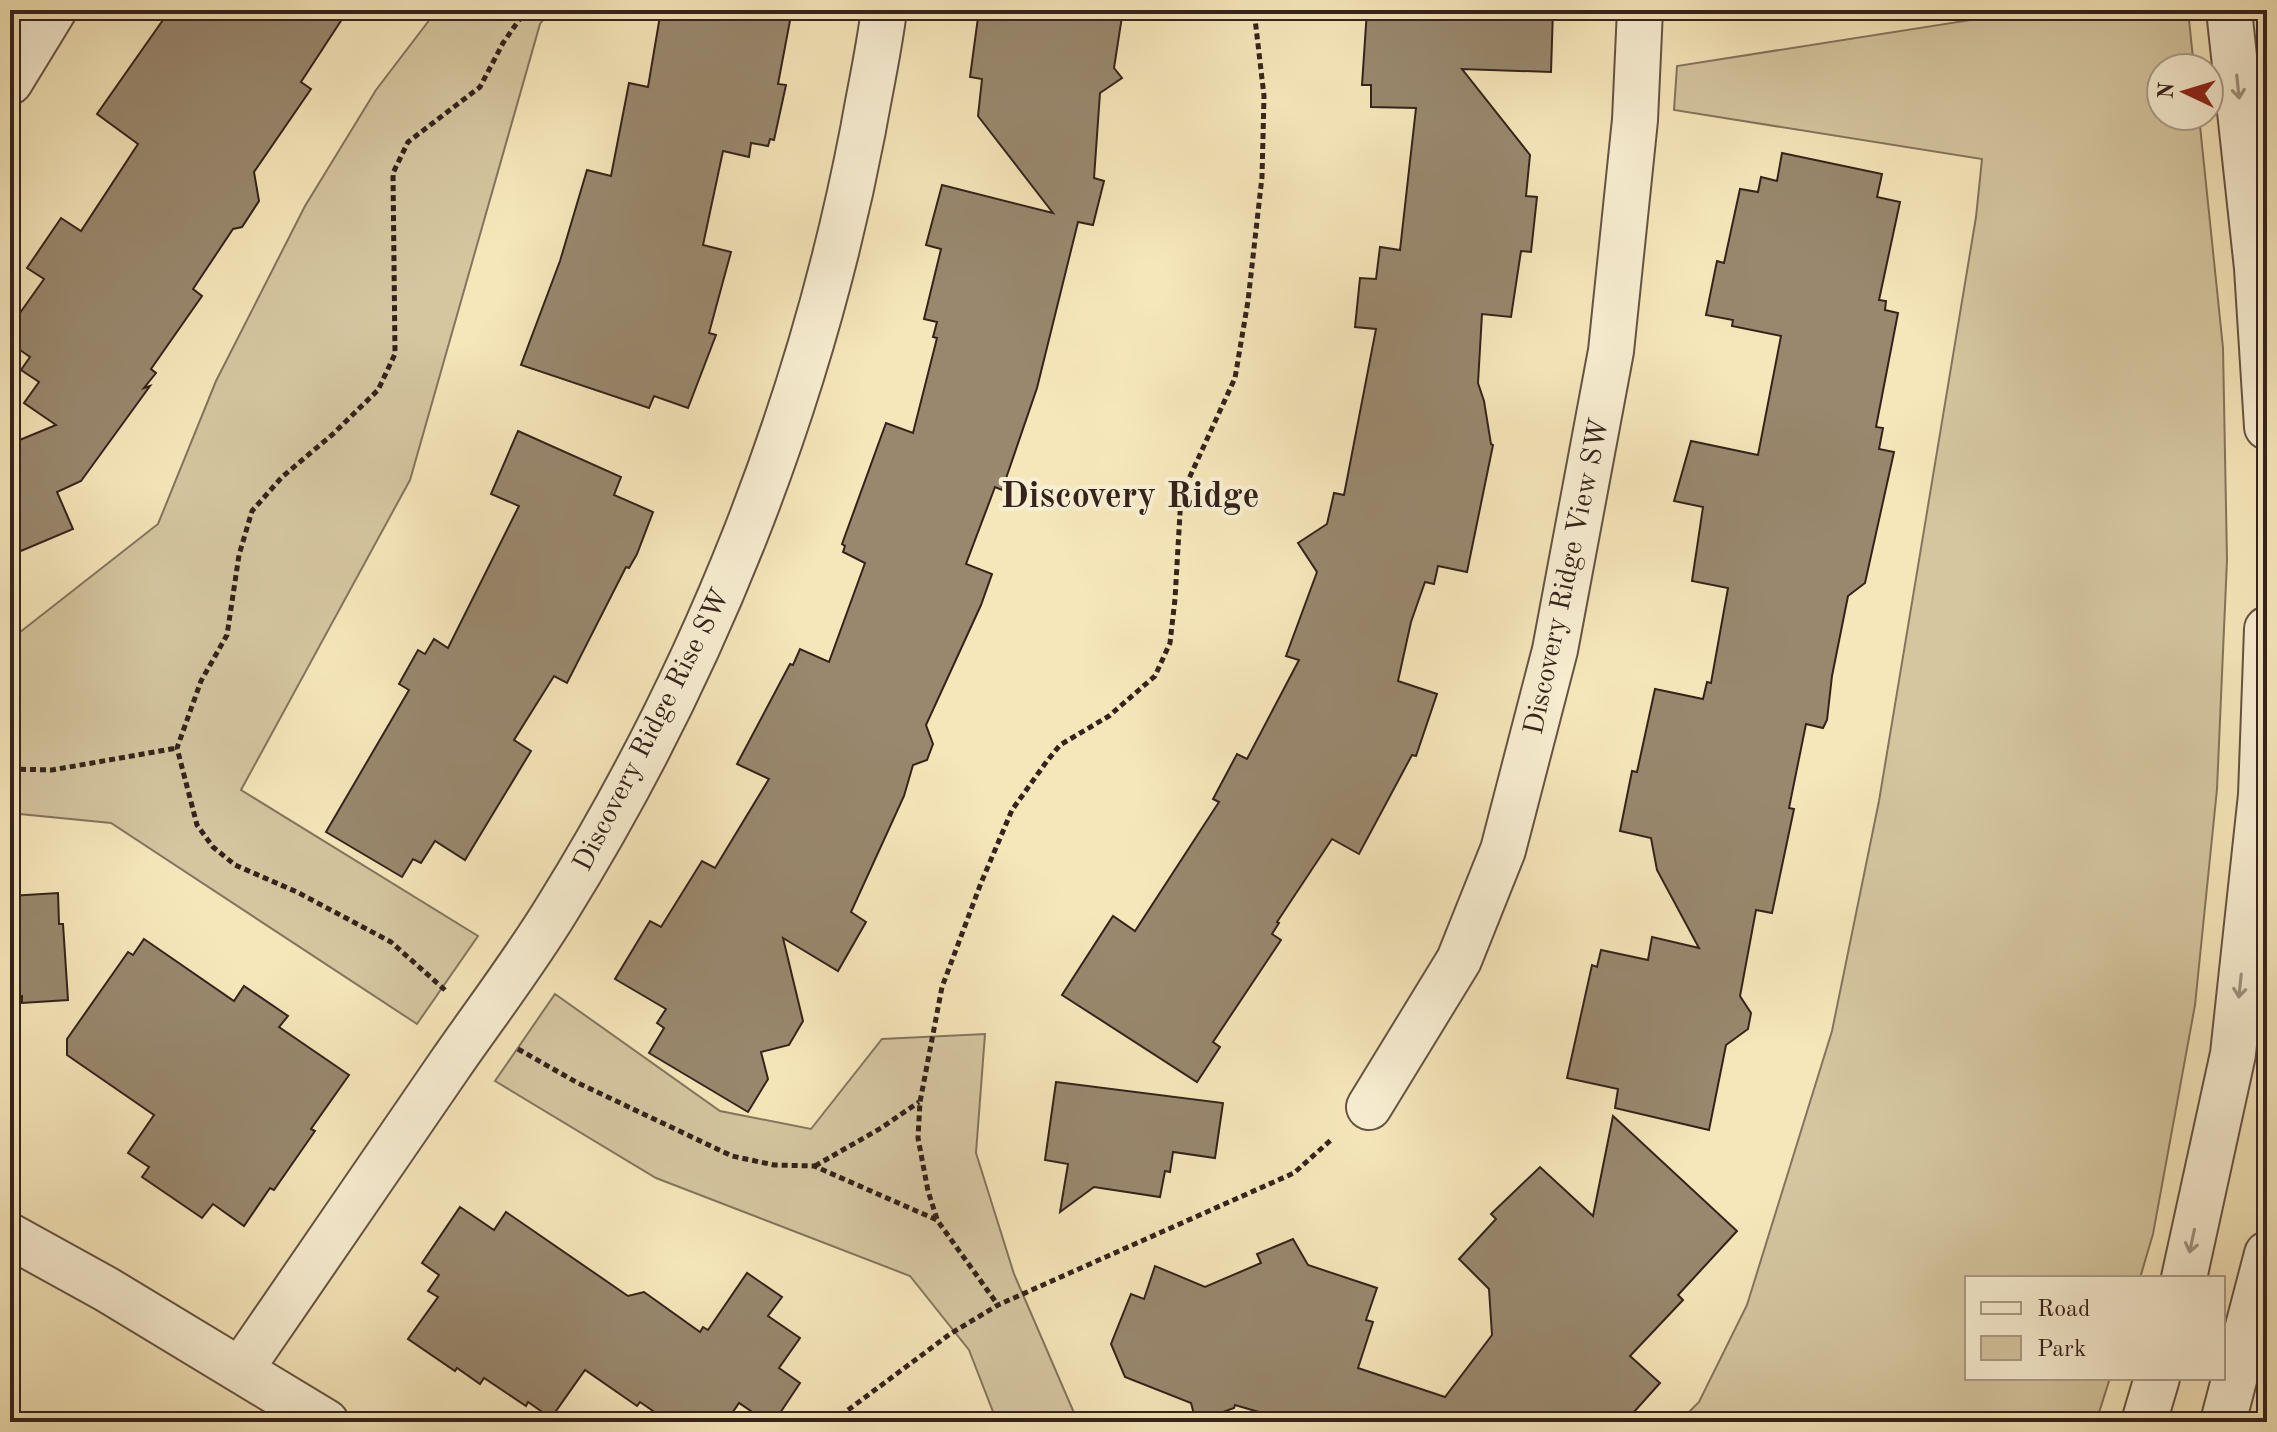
<svg xmlns="http://www.w3.org/2000/svg" width="2277" height="1432" font-family="'Old Standard TT',serif">
<style>
.green{fill:#d5c6a0;stroke:#85745e;stroke-width:2}
.building{fill:#99886e;stroke:#35221b;stroke-width:2}
.lines{fill:none;stroke-linecap:round;stroke-linejoin:round}
.minor-casing{stroke:#655343;stroke-width:48}
.path{stroke:#35221b;stroke-width:5;stroke-dasharray:6 4;stroke-linecap:butt}
.minor{stroke:#f9efd3;stroke-width:44}
.oneway{stroke:#a19380}
.labels{text-anchor:middle;stroke-width:8;stroke-linejoin:round;paint-order:stroke}
.street-label{font-size:28px;fill:#35221b;stroke:#f9efd3}
.district-label{font-size:36px;font-weight:bold;fill:#35221b;stroke:#f9efd3}
</style>
<rect width="100%" height="100%" fill="#f6e7bb"/>
<filter id="stains"><feTurbulence type="fractalNoise" baseFrequency=".0025" numOctaves="4"/><feColorMatrix values="0 0 0 0 .2 0 0 0 0 .09 0 0 0 0 .02 0 0 0 .5 -.17"/></filter>
<radialGradient id="worn" r=".72"><stop offset=".6" stop-color="#630" stop-opacity="0"/><stop offset="1" stop-color="#630" stop-opacity=".3"/></radialGradient>
<g class="green">
<path d="M 437,10 L 551,10 L 540,24 L 410,480 L 241,790 L 478,936 L 417,1024 L 111,823 L 10,813 L 10,640 L 158,524 L 216,381 L 305,206 L 376,90 Z"/>
<path d="M 1990,10 L 2188,10 L 2194,68 L 2161,68 L 2161,116 L 2199,116 L 2223,348 L 2227,560 L 2217,789 L 2195,1005 L 2153,1234 L 2140,1278 L 1967,1278 L 1967,1378 L 2110,1378 L 2096,1422 L 1679,1422 L 1699,1402 L 1747,1305 L 1832,1031 L 1879,801 L 1976,217 L 1982,159 L 1674,110 L 1677,66 L 1990,17 Z"/>
<path d="M 555,994 L 720,1111 L 811,1129 L 882,1039 L 985,1034 L 976,1153 L 1014,1274 L 1078,1422 L 997,1422 L 969,1350 L 910,1276 L 656,1178 L 495,1081 Z"/>
</g>
<g class="building">
<path d="M 170,10 L 348,10 L 301,82 L 311,89 L 254,172 L 259,201 L 242,227 L 233,229 L 193,289 L 202,296 L 151,369 L 156,373 L 144,388 L 150,386 L 81,481 L 57,492 L 73,529 L 16,553 L 10,527 L 10,444 L 56,425 L 24,403 L 39,382 L 21,370 L 30,357 L 10,343 L 10,327 L 44,279 L 27,268 L 61,218 L 81,231 L 138,144 L 97,114 Z"/>
<path d="M 661,10 L 792,10 L 778,84 L 786,85 L 774,140 L 770,139 L 768,146 L 751,143 L 749,157 L 723,151 L 703,245 L 731,252 L 709,333 L 716,335 L 688,408 L 654,396 L 649,408 L 521,365 L 560,261 L 587,170 L 611,176 L 629,83 L 648,87 Z"/>
<path d="M 979,10 L 1123,10 L 1114,68 L 1122,78 L 1100,93 L 1094,178 L 1104,181 L 1093,225 L 1078,222 L 1037,388 L 1002,490 L 995,487 L 966,564 L 992,574 L 981,605 L 926,725 L 933,744 L 927,760 L 913,765 L 904,796 L 851,912 L 866,922 L 838,971 L 783,938 L 803,1021 L 789,1045 L 761,1052 L 768,1079 L 748,1112 L 649,1053 L 664,1028 L 657,1023 L 666,1009 L 615,979 L 650,921 L 661,927 L 702,861 L 715,868 L 769,779 L 737,764 L 790,664 L 793,665 L 800,649 L 829,662 L 865,563 L 843,552 L 845,546 L 842,544 L 886,423 L 913,433 L 937,338 L 933,337 L 937,322 L 924,319 L 941,249 L 926,245 L 942,185 L 1053,213 L 978,116 L 982,79 L 970,77 Z"/>
<path d="M 1367,10 L 1553,10 L 1551,72 L 1462,69 L 1530,155 L 1526,196 L 1537,197 L 1531,252 L 1521,251 L 1511,317 L 1482,314 L 1478,383 L 1484,401 L 1491,444 L 1493,445 L 1467,572 L 1438,566 L 1434,584 L 1425,582 L 1411,622 L 1398,681 L 1437,694 L 1416,756 L 1412,755 L 1359,854 L 1332,839 L 1277,922 L 1279,923 L 1272,934 L 1281,940 L 1213,1042 L 1220,1047 L 1197,1082 L 1062,995 L 1113,916 L 1135,931 L 1219,802 L 1213,799 L 1237,754 L 1247,759 L 1299,660 L 1286,656 L 1317,572 L 1298,543 L 1327,524 L 1334,493 L 1344,495 L 1376,329 L 1355,327 L 1360,278 L 1376,279 L 1380,247 L 1400,250 L 1416,108 L 1371,107 L 1371,85 L 1362,85 Z"/>
<path d="M 1782,153 L 1882,174 L 1877,197 L 1900,202 L 1879,300 L 1886,301 L 1885,310 L 1898,313 L 1876,427 L 1883,428 L 1879,449 L 1894,452 L 1865,583 L 1848,596 L 1832,676 L 1827,720 L 1823,728 L 1806,724 L 1789,808 L 1794,809 L 1772,913 L 1756,910 L 1740,996 L 1751,1013 L 1748,1029 L 1726,1045 L 1709,1130 L 1615,1108 L 1618,1089 L 1567,1078 L 1592,965 L 1597,967 L 1601,950 L 1648,960 L 1652,937 L 1699,948 L 1657,870 L 1651,838 L 1620,831 L 1632,771 L 1637,772 L 1655,689 L 1703,699 L 1707,682 L 1711,683 L 1728,588 L 1692,581 L 1703,507 L 1674,501 L 1691,441 L 1758,455 L 1781,336 L 1732,326 L 1733,320 L 1706,315 L 1717,261 L 1724,263 L 1740,189 L 1758,192 L 1761,177 L 1777,181 Z"/>
<path d="M 518,431 L 621,477 L 614,495 L 653,512 L 637,554 L 629,568 L 626,567 L 567,683 L 554,676 L 514,740 L 531,751 L 465,860 L 435,841 L 421,863 L 413,859 L 402,877 L 326,832 L 409,690 L 399,684 L 418,650 L 425,654 L 434,639 L 448,648 L 519,506 L 491,494 Z"/>
<path d="M 58,893 L 59,924 L 63,924 L 68,1000 L 22,1003 L 22,996 L 10,997 L 10,896 Z"/>
<path d="M 144,939 L 234,1001 L 244,986 L 288,1016 L 279,1027 L 349,1075 L 311,1129 L 315,1131 L 274,1190 L 270,1188 L 244,1226 L 213,1204 L 202,1218 L 142,1177 L 149,1167 L 128,1153 L 154,1115 L 67,1055 L 67,1039 L 128,952 L 133,955 Z"/>
<path d="M 1056,1082 L 1223,1103 L 1215,1158 L 1173,1152 L 1170,1172 L 1165,1171 L 1160,1197 L 1094,1187 L 1060,1212 L 1068,1164 L 1045,1160 Z"/>
<path d="M 1613,1116 L 1737,1231 L 1678,1295 L 1683,1300 L 1630,1356 L 1660,1383 L 1625,1422 L 1293,1422 L 1235,1405 L 1234,1408 L 1196,1422 L 1191,1403 L 1125,1377 L 1111,1344 L 1131,1294 L 1144,1299 L 1155,1266 L 1205,1287 L 1261,1263 L 1257,1254 L 1293,1239 L 1308,1265 L 1377,1288 L 1366,1320 L 1373,1322 L 1358,1368 L 1445,1397 L 1492,1335 L 1489,1289 L 1459,1259 L 1496,1219 L 1491,1214 L 1540,1167 L 1593,1216 Z"/>
<path d="M 460,1207 L 494,1230 L 506,1212 L 628,1296 L 644,1292 L 700,1332 L 703,1327 L 708,1330 L 747,1273 L 782,1297 L 768,1316 L 800,1338 L 779,1368 L 800,1383 L 774,1422 L 767,1422 L 739,1403 L 726,1422 L 669,1422 L 640,1402 L 637,1406 L 585,1370 L 551,1418 L 528,1402 L 526,1406 L 484,1378 L 480,1384 L 457,1368 L 455,1371 L 408,1339 L 438,1297 L 428,1291 L 439,1275 L 422,1263 Z"/>
</g>
<g class="lines">
<g class="minor-casing">
<g id="minor">
<path d="M 2229,10 L 2257,268 L 2267,427"/>
<path d="M 10,82 L 54,10"/>
<path d="M 1369,1107 L 1459,960 L 1503,850 L 1555,650 L 1611,351 L 1635,120 L 1640,10"/>
<path d="M 10,1236 L 106,1289 L 326,1422"/>
<path d="M 2184,1278 L 2233,1054 L 2261,795 L 2267,629"/>
<path d="M 241,1369 C 310,1268 380,1167 449,1066 C 485,1014 524,963 557,909 C 705,671 810,406 863,130 C 870,90 879,50 884,10"/>
<path d="M 2144,1422 L 2157,1378"/>
<path d="M 2223,1422 L 2267,1254"/>
</g>
</g>
<g class="path">
<path d="M 10,769 L 52,770 L 177,748"/>
<path d="M 445,990 L 391,942 L 297,892 L 235,865 L 213,847 L 197,825 L 177,748 L 201,681 L 227,635 L 239,555 L 252,511 L 282,477 L 333,434 L 378,390 L 395,354 L 393,173 L 408,142 L 480,87 L 503,43 L 526,10"/>
<path d="M 518,1049 L 576,1082 L 732,1156 L 774,1165 L 814,1166 L 937,1220 L 998,1305"/>
<path d="M 815,1166 L 881,1128 L 919,1102"/>
<path d="M 937,1219 L 928,1191 L 918,1138 L 920,1102 L 942,987 L 981,883 L 1012,810 L 1047,761 L 1060,745 L 1109,716 L 1155,676 L 1170,643 L 1175,599 L 1181,496 L 1235,378 L 1248,301 L 1262,177 L 1264,96 L 1254,10"/>
<path d="M 832,1422 L 950,1334 L 998,1305 L 1294,1173 L 1332,1139"/>
</g>
<use href="#minor" class="minor"/>
</g>
<defs><path id="oneway-shaft" d="M-6 0H5M1.5-3L5.5 0L1.5 3" fill="none" stroke-width="1.6" stroke-linecap="round" stroke-linejoin="round" transform="scale(2)"/></defs>
<g class="oneway">
<use href="#oneway-shaft" transform="translate(2238 87) rotate(84)"/>
<use href="#oneway-shaft" transform="translate(2240 986) rotate(96)"/>
<use href="#oneway-shaft" transform="translate(2192 1241) rotate(102)"/>
</g>
<g class="labels">
<g class="street-label">
<text transform="translate(1565 576) rotate(-78)" y="10">Discovery Ridge View SW</text>
<text transform="translate(650 729) rotate(-63)" y="10">Discovery Ridge Rise SW</text>
</g>
<g class="district-label">
<text x="1130" y="507">Discovery Ridge</text>
</g>
</g>
<rect width="2277" height="1432" fill="none" stroke="#f6e7bb" stroke-width="40"/>
<rect x="12" y="12" width="2253" height="1408" fill="none" stroke="#35221b" stroke-width="4"/>
<rect x="20" y="20" width="2237" height="1392" fill="none" stroke="#35221b" stroke-width="2"/>
<rect x="1965" y="1276" width="260" height="104" fill="#f9efd3" stroke="#ab9d89" stroke-width="2"/>
<rect x="1981" y="1302" width="40" height="12" fill="#f9efd3" stroke="#ab9d89" stroke-width="2"/>
<text x="2037" y="1316" font-size="24" fill="#35221b">Road</text>
<rect x="1981" y="1336" width="40" height="24" fill="#d5c6a0" stroke="#ab9d89" stroke-width="2"/>
<text x="2037" y="1356" font-size="24" fill="#35221b">Park</text>
<g transform="translate(2185 92) rotate(274)"><circle r="38" fill="#f9efd3" stroke="#ab9d89" stroke-width="2"/>
<path d="M0-6L14 30L0 20L-14 30Z" fill="#8f2418"/>
<text y="-12" font-size="22" font-weight="bold" text-anchor="middle" fill="#35221b">N</text>
</g>
<rect width="100%" height="100%" filter="url(#stains)"/>
<rect width="100%" height="100%" fill="url(#worn)"/>
</svg>
